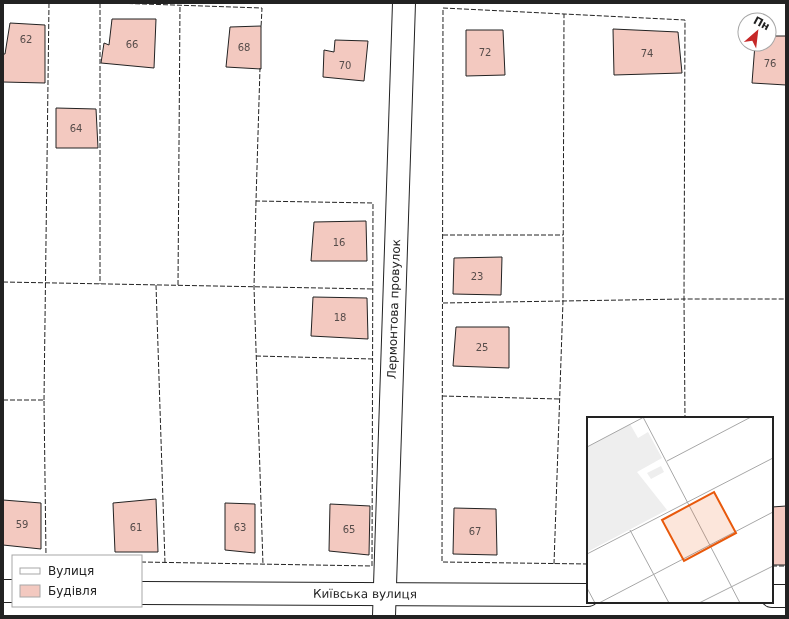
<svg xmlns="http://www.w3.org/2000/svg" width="789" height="619" font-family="'DejaVu Sans',sans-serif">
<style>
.building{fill:#f3c9c0;stroke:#222}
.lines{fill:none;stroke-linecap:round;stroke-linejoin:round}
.street-casing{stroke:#222;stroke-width:24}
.street{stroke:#fff;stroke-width:22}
.fence{stroke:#222;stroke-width:1;stroke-dasharray:5 2;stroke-linecap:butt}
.labels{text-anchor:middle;stroke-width:3;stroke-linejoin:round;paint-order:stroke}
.number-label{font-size:10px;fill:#564c4a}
.street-label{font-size:12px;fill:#222;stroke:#fff}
.inset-road{fill:none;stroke:#a7a7a7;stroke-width:1}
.view{fill:#e8590c;fill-opacity:0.15;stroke:#e8590c;stroke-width:2}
.inset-edge{fill:none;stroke:#222;stroke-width:2}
</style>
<rect width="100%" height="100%" fill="#fff"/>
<g class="building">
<path d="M 112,19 L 156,19 L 154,68 L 101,63 L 104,43 L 109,45 Z"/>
<path d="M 10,23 L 45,25 L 45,83 L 3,82 L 3,54 L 5,54 Z"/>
<path d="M 261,26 L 261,69 L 226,67 L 230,27 Z"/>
<path d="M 613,29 L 678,32 L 682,73 L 614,75 Z"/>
<path d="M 466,30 L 503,30 L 505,75 L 466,76 Z"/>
<path d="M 769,36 L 786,36 L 786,85 L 752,83 L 755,44 L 769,44 Z"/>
<path d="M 335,40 L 368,41 L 364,81 L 323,77 L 324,50 L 334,52 Z"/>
<path d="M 56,108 L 96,109 L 98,148 L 56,148 Z"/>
<path d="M 366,221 L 367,261 L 311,261 L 314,222 Z"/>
<path d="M 502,257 L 501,295 L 453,294 L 454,258 Z"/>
<path d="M 313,297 L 367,298 L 368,339 L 311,336 Z"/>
<path d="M 456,327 L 509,327 L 509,368 L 453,366 Z"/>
<path d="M 156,499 L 158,552 L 115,552 L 113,503 Z"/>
<path d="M 3,500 L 41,503 L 41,549 L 3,545 Z"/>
<path d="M 225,503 L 255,504 L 255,553 L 225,550 Z"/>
<path d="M 330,504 L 370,506 L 369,555 L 329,551 Z"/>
<path d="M 786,506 L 786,565 L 772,565 L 772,507 Z"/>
<path d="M 454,508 L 496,509 L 497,555 L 453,554 Z"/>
</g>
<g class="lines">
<g class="street-casing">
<g id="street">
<path d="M 3,591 L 13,591"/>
<path id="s1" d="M 141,593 L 588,595"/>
<path d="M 772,596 L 786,596"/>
<path id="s2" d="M 384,616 L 404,3"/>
</g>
</g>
<use href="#street" class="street"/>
<g class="fence">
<path d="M 100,3 L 100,284"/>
<path d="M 114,3 L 262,8 L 261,28"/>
<path d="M 256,201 L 254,287 L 263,565"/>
<path d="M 443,235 L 563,235"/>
<path d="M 3,282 L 373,289"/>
<path d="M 156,285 L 165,563"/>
<path d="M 178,285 L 180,5"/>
<path d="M 443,303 L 684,299 L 685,418"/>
<path d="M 256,356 L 373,359"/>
<path d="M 442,396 L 559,399"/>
<path d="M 3,400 L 44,400 L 46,556"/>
<path d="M 44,400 L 49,3"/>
<path d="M 141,562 L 372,566 L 373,203 L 256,201 L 260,68"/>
<path d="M 554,564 L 563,301 L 564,14"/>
<path d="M 588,564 L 442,562 L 443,8 L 685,20 L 684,299 L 786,299"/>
<path d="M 772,566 L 786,566"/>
</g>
</g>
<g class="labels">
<g class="number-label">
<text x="26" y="43">62</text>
<text x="132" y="48">66</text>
<text x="244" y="51">68</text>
<text x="485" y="56">72</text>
<text x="647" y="57">74</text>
<text x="770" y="67">76</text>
<text x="345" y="69">70</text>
<text x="76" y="132">64</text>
<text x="339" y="246">16</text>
<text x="477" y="280">23</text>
<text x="340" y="321">18</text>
<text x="482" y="351">25</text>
<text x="22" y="528">59</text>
<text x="136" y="531">61</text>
<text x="240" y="531">63</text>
<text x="349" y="533">65</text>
<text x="475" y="535">67</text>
</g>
<g class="street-label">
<text dy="4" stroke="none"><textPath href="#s2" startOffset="307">Лермонтова провулок</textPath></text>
<text dy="4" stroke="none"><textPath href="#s1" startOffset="224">Київська вулиця</textPath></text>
</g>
</g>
<g transform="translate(587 417)">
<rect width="186" height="186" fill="#fff"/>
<path d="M 43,7 L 51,21 L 61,15 L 75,41 L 50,55 L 80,93 L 0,135 L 0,30 Z" fill="#eee"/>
<path d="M 74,49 L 77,55 L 64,62 L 60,56 Z" fill="#eee"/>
<path class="inset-road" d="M 56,0 L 153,186M 0,30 L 57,0M 80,44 L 164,0M 43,113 L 82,186M 0,137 L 186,41M 0,171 L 8,186M 12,186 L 186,95M 112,186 L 186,149"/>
<path class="view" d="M 127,75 L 149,116 L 97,144 L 75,103 Z"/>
<rect width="186" height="186" class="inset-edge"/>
</g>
<rect width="789" height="619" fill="none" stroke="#222222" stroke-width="8"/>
<rect x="12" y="555" width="130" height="52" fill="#ffffff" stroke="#a7a7a7"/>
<rect x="20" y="568" width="20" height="6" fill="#ffffff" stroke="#a7a7a7"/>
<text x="48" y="575" font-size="12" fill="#222222">Вулиця</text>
<rect x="20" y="585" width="20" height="12" fill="#f3c9c0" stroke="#a7a7a7"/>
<text x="48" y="595" font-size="12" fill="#222222">Будівля</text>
<g transform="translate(757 32) rotate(28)"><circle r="19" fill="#ffffff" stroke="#a7a7a7"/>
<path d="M0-3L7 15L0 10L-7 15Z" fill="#c62828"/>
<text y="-6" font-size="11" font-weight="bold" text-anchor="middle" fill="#222222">Пн</text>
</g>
</svg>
